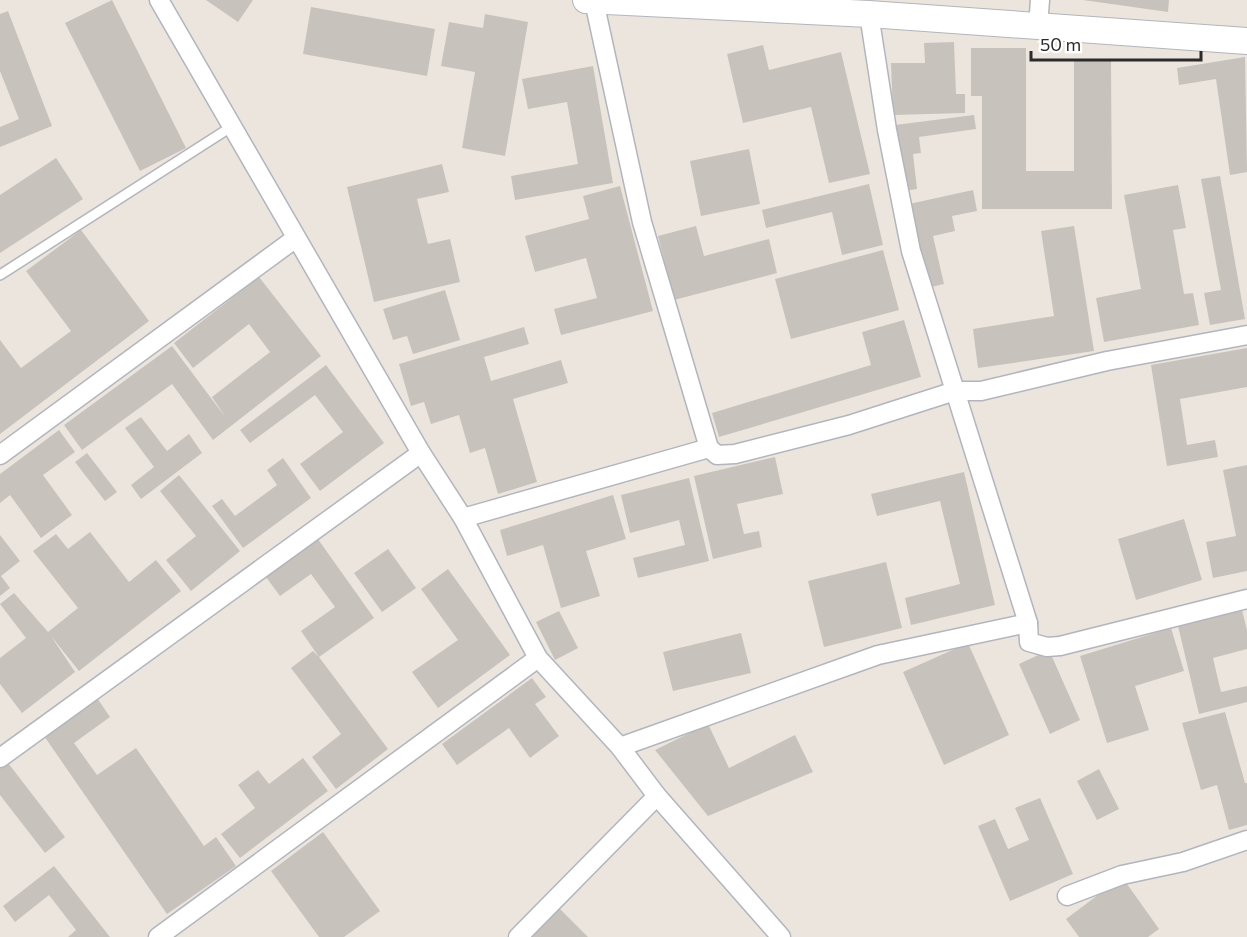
<svg xmlns="http://www.w3.org/2000/svg" width="1247" height="937" font-family="Commissioner,sans-serif">
<style>
.building{fill:#c7c3bc}
.lines{fill:none;stroke-linecap:round;stroke-linejoin:round}
.lane-casing{stroke:#b2b5bd;stroke-width:12}
.street-casing{stroke:#b2b5bd;stroke-width:21}
.secondary-casing{stroke:#b2b5bd;stroke-width:28}
.lane{stroke:#fff;stroke-width:9}
.street{stroke:#fff;stroke-width:18}
.secondary{stroke:#fff;stroke-width:26}
</style>
<rect width="100%" height="100%" fill="#ebe5de"/>
<g class="building">
<path d="M 112,0 L 186,148 L 140,171 L 65,23 Z"/>
<path d="M 206,0 L 253,0 L 238,22 Z"/>
<path d="M 1083,0 L 1169,0 L 1168,12 Z"/>
<path d="M 311,7 L 435,29 L 427,76 L 303,54 Z"/>
<path d="M 8,11 L 52,126 L 0,147 L 0,127 L 19,119 L 0,71 L 0,14 Z"/>
<path d="M 485,14 L 528,22 L 505,156 L 462,148 L 475,72 L 441,66 L 449,22 L 483,28 Z"/>
<path d="M 954,42 L 956,94 L 965,94 L 965,113 L 893,115 L 891,63 L 925,63 L 924,43 Z"/>
<path d="M 763,45 L 769,70 L 841,52 L 870,174 L 829,183 L 811,107 L 743,123 L 727,54 Z"/>
<path d="M 971,48 L 1026,48 L 1026,171 L 1074,171 L 1074,61 L 1111,61 L 1112,209 L 982,209 L 982,96 L 971,96 Z"/>
<path d="M 1245,57 L 1247,172 L 1230,175 L 1216,79 L 1179,85 L 1177,68 Z"/>
<path d="M 593,66 L 613,183 L 515,200 L 511,176 L 578,164 L 567,102 L 528,109 L 522,79 Z"/>
<path d="M 974,115 L 976,129 L 919,137 L 921,153 L 913,154 L 917,189 L 903,191 L 895,125 Z"/>
<path d="M 749,149 L 760,204 L 701,216 L 690,161 Z"/>
<path d="M 56,158 L 83,199 L 0,253 L 0,195 Z"/>
<path d="M 442,164 L 449,192 L 417,199 L 428,244 L 450,239 L 460,282 L 374,302 L 347,187 Z"/>
<path d="M 1220,176 L 1245,319 L 1210,325 L 1204,293 L 1221,290 L 1201,179 Z"/>
<path d="M 869,184 L 883,245 L 842,255 L 832,212 L 766,228 L 762,210 Z"/>
<path d="M 1178,185 L 1186,228 L 1173,230 L 1184,294 L 1193,293 L 1199,325 L 1104,342 L 1096,298 L 1141,289 L 1124,195 Z"/>
<path d="M 620,186 L 653,311 L 561,335 L 554,309 L 597,298 L 586,258 L 535,272 L 525,236 L 589,219 L 583,196 Z"/>
<path d="M 973,190 L 977,211 L 952,216 L 955,231 L 933,236 L 944,284 L 927,288 L 909,204 Z"/>
<path d="M 696,226 L 704,256 L 769,239 L 777,273 L 674,300 L 658,236 Z"/>
<path d="M 1074,226 L 1094,351 L 978,368 L 973,329 L 1054,316 L 1041,231 Z"/>
<path d="M 81,230 L 149,321 L 0,434 L 0,340 L 21,368 L 71,331 L 26,271 Z"/>
<path d="M 883,250 L 899,310 L 791,339 L 775,279 Z"/>
<path d="M 259,277 L 321,356 L 213,440 L 172,384 L 82,450 L 64,425 L 172,346 L 226,418 L 212,397 L 270,352 L 249,324 L 193,368 L 174,343 Z"/>
<path d="M 445,290 L 460,340 L 413,354 L 407,336 L 393,340 L 383,309 Z"/>
<path d="M 904,320 L 921,377 L 719,437 L 712,413 L 871,365 L 862,332 Z"/>
<path d="M 524,327 L 529,344 L 484,357 L 491,381 L 561,360 L 568,383 L 513,399 L 537,482 L 498,494 L 485,448 L 470,453 L 459,415 L 431,424 L 424,402 L 411,406 L 399,364 Z"/>
<path d="M 1247,348 L 1247,387 L 1180,399 L 1187,445 L 1215,440 L 1218,457 L 1167,466 L 1151,365 Z"/>
<path d="M 326,365 L 384,443 L 320,491 L 300,464 L 343,432 L 315,395 L 250,443 L 240,430 Z"/>
<path d="M 141,417 L 167,451 L 189,434 L 202,453 L 141,499 L 131,485 L 154,467 L 125,428 Z"/>
<path d="M 59,430 L 75,452 L 43,475 L 72,515 L 41,538 L 10,495 L 0,503 L 0,474 Z"/>
<path d="M 87,453 L 117,492 L 105,501 L 75,462 Z"/>
<path d="M 775,457 L 783,494 L 737,504 L 744,534 L 759,531 L 762,547 L 713,559 L 694,476 Z"/>
<path d="M 283,458 L 311,498 L 243,548 L 212,506 L 222,499 L 235,516 L 277,485 L 267,470 Z"/>
<path d="M 1247,465 L 1247,571 L 1213,578 L 1206,542 L 1236,536 L 1223,470 Z"/>
<path d="M 964,472 L 995,605 L 911,625 L 905,598 L 960,584 L 940,501 L 877,516 L 871,494 Z"/>
<path d="M 179,475 L 240,551 L 191,591 L 166,560 L 196,536 L 160,491 Z"/>
<path d="M 689,478 L 709,561 L 638,578 L 633,558 L 685,545 L 679,520 L 630,533 L 621,495 Z"/>
<path d="M 613,495 L 626,539 L 586,551 L 600,596 L 561,608 L 543,545 L 507,556 L 500,530 Z"/>
<path d="M 1184,519 L 1202,580 L 1136,600 L 1118,539 Z"/>
<path d="M 90,532 L 129,582 L 156,560 L 181,591 L 79,671 L 51,636 L 75,672 L 22,713 L 0,684 L 0,658 L 26,638 L 0,604 L 14,593 L 48,632 L 78,608 L 33,551 L 56,534 L 68,549 Z"/>
<path d="M 0,535 L 20,561 L 1,576 L 10,588 L 0,596 Z"/>
<path d="M 315,535 L 374,618 L 319,657 L 388,749 L 336,789 L 312,757 L 341,734 L 291,668 L 313,651 L 319,657 L 301,631 L 335,607 L 311,574 L 280,596 L 263,573 Z"/>
<path d="M 388,549 L 416,588 L 382,612 L 354,573 Z"/>
<path d="M 886,562 L 902,628 L 824,647 L 808,581 Z"/>
<path d="M 448,569 L 510,655 L 438,708 L 412,672 L 458,640 L 421,589 Z"/>
<path d="M 1242,610 L 1247,630 L 1247,649 L 1213,658 L 1221,692 L 1247,686 L 1247,702 L 1199,714 L 1178,626 Z"/>
<path d="M 559,611 L 578,648 L 555,660 L 536,622 Z"/>
<path d="M 1171,628 L 1184,671 L 1135,686 L 1149,730 L 1107,743 L 1080,656 Z"/>
<path d="M 741,633 L 751,673 L 673,691 L 663,652 Z"/>
<path d="M 968,643 L 1009,735 L 944,765 L 903,672 Z"/>
<path d="M 1049,650 L 1080,720 L 1050,734 L 1019,664 Z"/>
<path d="M 532,678 L 546,697 L 535,704 L 559,736 L 530,758 L 509,728 L 457,765 L 442,744 Z"/>
<path d="M 95,695 L 110,717 L 74,743 L 97,775 L 136,748 L 204,846 L 216,837 L 236,866 L 167,914 L 42,733 Z"/>
<path d="M 1225,712 L 1245,783 L 1247,783 L 1247,825 L 1229,830 L 1217,785 L 1201,790 L 1182,723 Z"/>
<path d="M 708,724 L 729,768 L 795,735 L 813,772 L 708,816 L 655,750 Z"/>
<path d="M 303,758 L 328,791 L 240,858 L 221,834 L 255,808 L 238,785 L 258,770 L 269,784 Z"/>
<path d="M 5,759 L 65,837 L 45,853 L 0,795 L 0,763 Z"/>
<path d="M 1099,769 L 1119,809 L 1097,820 L 1077,781 Z"/>
<path d="M 1040,798 L 1073,874 L 1010,901 L 978,826 L 995,819 L 1008,849 L 1029,840 L 1015,808 Z"/>
<path d="M 323,832 L 380,911 L 344,937 L 319,937 L 271,871 Z"/>
<path d="M 54,866 L 110,937 L 68,937 L 76,930 L 49,895 L 15,922 L 3,906 Z"/>
<path d="M 1122,877 L 1159,929 L 1148,937 L 1079,937 L 1066,919 Z"/>
<path d="M 556,905 L 588,937 L 524,937 Z"/>
</g>
<g class="lines">
<g class="lane-casing">
<path id="lane" d="M 0,275 L 231,127"/>
</g>
<g class="street-casing">
<g id="street">
<path d="M 159,0 L 421,453 L 463,518 L 538,658 L 620,747 L 657,796 L 781,937"/>
<path d="M 594,1 L 642,222 L 709,448 L 717,455 L 735,454 L 849,425 L 955,391 L 981,391 L 1107,361 L 1247,335"/>
<path d="M 869,14 L 887,130 L 911,251 L 1028,623 L 1029,642 L 1047,647 L 1060,646 L 1247,599"/>
<path d="M 1038,26 L 1040,0"/>
<path d="M 0,455 L 296,238"/>
<path d="M 463,518 L 709,448"/>
<path d="M 620,747 L 878,655 L 1028,623"/>
<path d="M 0,758 L 421,453"/>
<path d="M 1067,896 L 1122,875 L 1183,862 L 1247,840"/>
<path d="M 158,937 L 538,658"/>
<path d="M 518,937 L 657,796"/>
</g>
</g>
<g class="secondary-casing">
<path id="secondary" d="M 586,0 L 869,14 L 1247,41"/>
</g>
<use href="#lane" class="lane"/>
<use href="#street" class="street"/>
<use href="#secondary" class="secondary"/>
</g>
<path d="M1031 51v9h170v-9" fill="none" stroke="#2b2b2b" stroke-width="3"/>
<text x="1040" y="51" font-size="18" fill="#2b2b2b" stroke="#ffffff" stroke-width="4.5" paint-order="stroke">50 m</text>
</svg>
